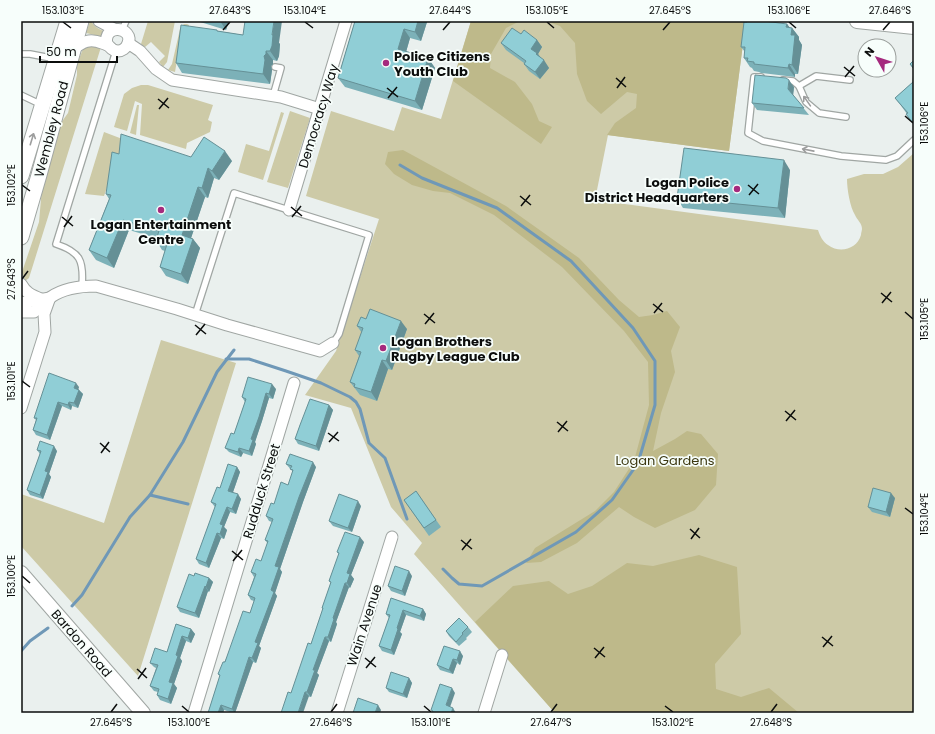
<svg xmlns="http://www.w3.org/2000/svg" width="935" height="734" font-family="Poppins,sans-serif">
<style>
.green{fill:#cdcaa7}
.forest{fill:#beb98a}
.lines{fill:none;stroke-linecap:round;stroke-linejoin:round}
.stream{stroke:#6f98b7;stroke-width:3}
.service-casing{stroke:#a0a6a3;stroke-width:8}
.minor-casing{stroke:#a0a6a3;stroke-width:13}
.tertiary-casing{stroke:#a0a6a3;stroke-width:16}
.secondary-casing{stroke:#a0a6a3;stroke-width:17}
.service{stroke:#fff;stroke-width:5.5}
.minor{stroke:#fff;stroke-width:11}
.tertiary{stroke:#fff;stroke-width:14}
.secondary{stroke:#fff;stroke-width:15}
.wall{fill:#7cb1b8}
.shaded-wall{fill:#659096}
.building{fill:#90ced6;stroke:#659096}
.oneway{stroke:#9d9e9e}
.ticks{fill:none;stroke:#0b0d0c;stroke-width:1.5}
.poi-dot{fill:#a52a7e;stroke:#f7fefb;stroke-width:1.5}
.labels{text-anchor:middle;stroke-width:3.5;stroke-linejoin:round;paint-order:stroke}
.poi-label{font-size:13px;font-weight:bold;fill:#0b0d0c;stroke:#f7fefb;text-anchor:start}
.street-label{font-size:13px;fill:#0b0d0c;stroke:#f7fefb}
.park-label{font-size:13px;fill:#3c3811;stroke:#f7fefb}
.neatline{fill:none;stroke:#0b0d0c;stroke-width:1.5}
.ticks-label{font-size:10px;text-anchor:middle;fill:#0b0d0c}
</style>
<rect width="100%" height="100%" fill="#eaf0ee"/>
<g class="green">
<path d="M 90,21 L 91,21 C 95,27 98,29 104,31 L 103,37 L 86,33 Z"/>
<path d="M 148,21 L 175,21 L 167,62 L 163,67 L 159,62 L 165,56 L 151,42 L 145,47 L 141,44 Z"/>
<path d="M 471,21 L 746,21 L 729,151 L 608,135 L 595,200 L 818,230 C 820,236 823,242 828,245 C 840,254 857,249 861,235 C 861,233 862,230 862,229 C 862,223 857,220 855,215 C 850,207 847,189 847,179 L 864,174 L 883,174 L 898,167 L 914,153 L 914,713 L 555,713 L 414,554 L 422,543 L 391,507 L 351,408 L 305,395 L 336,351 L 379,219 L 306,196 L 331,111 L 394,131 L 402,107 L 441,119 Z"/>
<path d="M 184,24 L 187,24 L 189,25 L 189,31 L 182,30 L 175,72 L 168,70 L 172,64 L 180,29 L 182,26 Z"/>
<path d="M 85,44 L 101,47 L 29,278 L 25,281 L 22,272 L 39,222 L 43,176 L 58,127 L 68,113 L 77,75 L 77,64 Z"/>
<path d="M 141,85 L 148,85 L 213,105 L 208,120 L 212,122 L 210,132 L 187,143 L 186,149 L 140,135 L 142,104 L 135,101 L 127,131 L 114,127 L 124,94 L 132,88 Z"/>
<path d="M 137,105 L 139,105 L 136,135 L 130,133 Z"/>
<path d="M 290,111 L 310,118 L 288,188 L 267,182 Z"/>
<path d="M 281,112 L 284,113 L 263,180 L 238,172 L 246,144 L 269,151 Z"/>
<path d="M 104,132 L 125,140 L 113,170 L 104,196 L 85,194 Z"/>
<path d="M 161,340 L 236,363 L 138,676 L 21,546 L 21,494 L 104,523 Z"/>
</g>
<g class="forest">
<path d="M 471,21 L 520,21 L 506,28 L 491,54 L 490,68 L 515,82 L 532,104 L 539,121 L 552,127 L 541,144 L 453,81 Z"/>
<path d="M 546,21 L 746,21 L 729,151 L 607,135 L 615,123 L 636,108 L 637,94 L 627,92 L 601,114 L 587,101 L 577,74 L 575,43 L 560,26 Z"/>
<path d="M 403,150 L 506,206 L 579,258 L 619,300 L 639,317 L 653,315 L 667,311 L 680,327 L 671,351 L 675,372 L 661,413 L 653,451 L 675,439 L 687,431 L 701,434 L 718,454 L 716,485 L 695,510 L 655,528 L 634,517 L 619,507 L 577,543 L 541,562 L 526,563 L 535,548 L 595,511 L 614,492 L 634,461 L 649,405 L 648,362 L 624,331 L 562,267 L 494,215 L 450,193 L 433,191 L 412,185 L 394,174 L 385,164 L 388,152 Z"/>
<path d="M 699,555 L 737,567 L 741,634 L 715,664 L 716,689 L 741,697 L 769,688 L 799,713 L 555,713 L 475,622 L 513,586 L 549,581 L 568,594 L 592,586 L 627,563 L 653,566 Z"/>
</g>
<g class="lines">
<g class="stream">
<path d="M 400,165 L 422,178 L 497,208 L 571,261 L 633,328 L 655,361 L 655,405 L 638,463 L 612,500 L 576,532 L 482,586 L 459,584 L 452,578 L 443,569"/>
<path d="M 226,359 L 249,359 L 286,371 L 321,383 L 350,397 L 356,402 L 360,409 L 369,443 L 385,458 L 407,519"/>
<path d="M 150,495 L 188,504"/>
<path d="M 72,606 L 82,595 L 130,517 L 150,495 L 183,442 L 217,372 L 234,350"/>
<path d="M 21,651 L 30,641 L 48,628"/>
</g>
<g class="service-casing">
<g id="service">
<path d="M 122,30 L 126,21"/>
<path d="M 21,54 L 30,54 L 56,59"/>
<path d="M 761,77 L 754,77 L 748,133 L 763,141 L 841,156 L 886,160 L 897,156 L 914,140"/>
<path d="M 783,80 L 793,81 L 799,86 L 806,102 L 819,113 L 846,117"/>
<path d="M 799,86 L 816,76 L 850,80"/>
<path d="M 21,95 L 42,105"/>
<path d="M 273,96 L 281,68 L 275,67"/>
<path d="M 82,286 C 84,260 80,252 56,244 L 116,51"/>
<path d="M 195,315 L 234,193 L 369,235 L 339,334 L 333,343"/>
</g>
</g>
<g class="minor-casing">
<g id="minor">
<path d="M 99,21 L 114,29"/>
<path d="M 128,43 L 140,51 L 156,69 L 172,80 L 281,97 L 320,109"/>
<path d="M 73,49 C 83,42 89,38 102,43 C 102,43 107,45 108,45 C 111,48 112,51 118,51 C 122,51 126,48 128,44 C 135,27 102,22 107,45"/>
<path d="M 289,210 L 346,21"/>
<path d="M 21,284 C 26,293 31,295 41,299"/>
<path d="M 21,303 L 50,298"/>
<path d="M 21,312 L 34,312 C 40,307 45,301 51,297 C 64,288 79,286 96,286 L 177,309 L 227,325 L 320,351 L 333,343"/>
<path d="M 21,408 L 45,332 L 44,314 L 49,300"/>
<path d="M 194,713 L 294,383"/>
<path d="M 337,713 L 392,537"/>
<path d="M 484,713 L 502,655"/>
</g>
</g>
<g class="tertiary-casing">
<g id="tertiary">
<path d="M 857,21 L 914,27"/>
<path d="M 21,573 L 143,713"/>
</g>
</g>
<g class="secondary-casing">
<g id="secondary">
<path d="M 21,176 L 68,21"/>
<path d="M 21,237 L 39,175 L 81,21"/>
</g>
</g>
<use href="#service" class="service"/>
<use href="#minor" class="minor"/>
<use href="#tertiary" class="tertiary"/>
<use href="#secondary" class="secondary"/>
</g>
<g class="wall">
<path d="M 197,21 L 229,21 L 226,30 Z"/>
<path d="M 355,21 L 426,21 L 427,22 L 421,41 L 410,38 L 406,52 L 428,58 L 435,68 L 422,110 L 345,87 L 338,78 Z"/>
<path d="M 787,24 L 790,28 L 792,28 L 799,37 L 799,40 L 802,45 L 798,74 L 795,74 L 795,77 L 761,73 L 759,72 L 754,71 L 752,68 L 750,67 L 744,58 L 745,52 L 741,47 Z"/>
<path d="M 218,31 L 243,35 L 279,43 L 280,44 L 279,56 L 277,61 L 273,60 L 273,64 L 271,66 L 272,70 L 270,84 L 182,73 L 176,63 Z"/>
<path d="M 521,34 L 537,40 L 542,47 L 538,54 L 549,68 L 540,79 L 529,71 L 524,64 L 524,63 L 506,50 L 501,43 Z"/>
<path d="M 914,60 L 914,125 L 906,114 L 907,114 L 902,107 L 895,98 L 913,82 L 914,70 L 910,64 Z"/>
<path d="M 794,87 L 793,95 L 809,115 L 757,110 L 752,103 Z"/>
<path d="M 119,154 L 191,157 L 232,161 L 219,180 L 214,178 L 208,198 L 205,197 L 191,238 L 193,239 L 200,248 L 188,284 L 166,276 L 160,267 L 165,251 L 162,250 L 156,240 L 156,238 L 129,230 L 114,268 L 96,260 L 89,250 L 109,199 L 106,194 Z"/>
<path d="M 790,170 L 785,218 L 683,208 L 677,198 Z"/>
<path d="M 366,319 L 407,329 L 392,370 L 388,369 L 377,401 L 360,395 L 350,382 L 359,356 L 355,350 L 362,333 L 357,326 Z"/>
<path d="M 79,387 L 78,389 L 83,394 L 78,408 L 72,406 L 71,410 L 62,406 L 50,440 L 36,435 L 33,430 L 36,420 L 34,418 Z"/>
<path d="M 276,389 L 273,399 L 269,398 L 262,421 L 255,442 L 256,444 L 252,456 L 243,453 L 241,457 L 229,452 L 225,448 L 234,434 L 245,402 L 242,397 Z"/>
<path d="M 329,405 L 333,410 L 319,451 L 298,444 L 295,439 L 300,425 Z"/>
<path d="M 37,450 L 57,451 L 49,474 L 51,477 L 43,499 L 30,495 L 27,490 L 40,454 Z"/>
<path d="M 286,464 L 316,467 L 303,502 L 280,569 L 282,572 L 275,593 L 277,596 L 259,646 L 261,648 L 256,663 L 253,662 L 235,713 L 233,713 L 224,710 L 223,713 L 208,713 L 220,676 L 218,674 L 250,613 L 254,601 L 251,600 L 248,595 L 254,577 L 251,572 L 261,561 L 268,544 L 265,540 L 272,522 L 269,521 L 266,516 L 274,504 L 288,485 L 293,472 Z"/>
<path d="M 237,467 L 240,472 L 233,492 L 241,499 L 236,514 L 230,512 L 224,527 L 227,530 L 224,539 L 221,538 L 209,568 L 199,564 L 196,559 L 215,507 L 211,502 L 220,488 Z"/>
<path d="M 416,491 L 441,527 L 429,536 L 404,500 Z"/>
<path d="M 895,498 L 890,517 L 872,512 L 868,507 Z"/>
<path d="M 361,506 L 352,532 L 333,526 L 329,521 Z"/>
<path d="M 364,542 L 351,575 L 354,579 L 350,588 L 349,587 L 336,622 L 337,624 L 331,642 L 329,641 L 317,673 L 319,675 L 311,697 L 291,693 L 311,644 L 323,609 L 322,608 L 331,583 L 329,581 L 339,554 L 337,552 Z"/>
<path d="M 194,576 L 209,578 L 213,582 L 209,592 L 208,591 L 199,618 L 180,612 L 177,607 Z"/>
<path d="M 412,576 L 405,596 L 391,591 L 388,586 Z"/>
<path d="M 391,598 L 423,609 L 426,614 L 424,621 L 406,615 L 400,632 L 402,634 L 394,655 L 382,651 L 379,646 L 389,618 L 386,614 Z"/>
<path d="M 176,624 L 191,629 L 195,634 L 191,643 L 186,641 L 180,658 L 182,661 L 174,684 L 177,688 L 171,704 L 160,700 L 157,695 L 158,692 L 154,691 L 150,686 L 156,668 L 154,667 L 150,663 L 167,652 Z"/>
<path d="M 468,627 L 472,632 L 466,638 L 467,639 L 459,646 L 449,636 L 446,631 Z"/>
<path d="M 444,646 L 463,656 L 460,665 L 457,663 L 453,674 L 440,670 L 437,665 Z"/>
<path d="M 409,678 L 412,683 L 407,698 L 389,692 L 386,688 Z"/>
</g>
<g class="shaded-wall">
<path d="M 220,21 L 229,21 L 226,30 Z"/>
<path d="M 274,21 L 282,21 L 279,43 L 280,44 L 279,56 L 277,61 L 270,51 Z"/>
<path d="M 418,21 L 426,21 L 427,22 L 421,41 L 415,32 Z"/>
<path d="M 787,24 L 792,31 L 792,28 L 799,37 L 799,40 L 802,45 L 798,74 L 792,65 L 786,27 Z"/>
<path d="M 404,29 L 410,38 L 404,59 L 398,49 Z"/>
<path d="M 537,40 L 542,47 L 538,54 L 542,60 L 541,62 L 531,49 Z"/>
<path d="M 266,51 L 273,60 L 273,64 L 271,66 L 272,70 L 270,84 L 263,74 L 264,56 Z"/>
<path d="M 428,58 L 435,68 L 422,110 L 415,101 Z"/>
<path d="M 544,60 L 549,68 L 540,79 L 535,72 Z"/>
<path d="M 789,64 L 795,74 L 795,77 L 788,68 Z"/>
<path d="M 789,80 L 794,87 L 793,96 L 788,89 Z"/>
<path d="M 225,151 L 232,161 L 219,180 L 212,171 Z"/>
<path d="M 784,160 L 790,170 L 785,218 L 778,208 Z"/>
<path d="M 208,168 L 214,178 L 208,198 L 202,188 Z"/>
<path d="M 198,187 L 205,197 L 189,244 L 182,235 Z"/>
<path d="M 123,220 L 129,230 L 114,268 L 107,258 Z"/>
<path d="M 193,239 L 200,248 L 188,284 L 181,274 Z"/>
<path d="M 401,321 L 407,329 L 392,370 L 386,361 Z"/>
<path d="M 382,360 L 388,369 L 377,401 L 371,392 Z"/>
<path d="M 76,383 L 79,387 L 77,393 L 74,388 Z"/>
<path d="M 272,384 L 276,389 L 273,399 L 269,394 Z"/>
<path d="M 79,390 L 83,394 L 78,408 L 74,403 Z"/>
<path d="M 266,393 L 269,398 L 262,421 L 255,442 L 256,444 L 252,456 L 249,451 L 251,439 Z"/>
<path d="M 58,402 L 62,406 L 50,440 L 47,435 Z"/>
<path d="M 69,402 L 72,406 L 71,410 L 68,405 Z"/>
<path d="M 329,405 L 333,410 L 319,451 L 316,446 Z"/>
<path d="M 54,446 L 57,451 L 49,474 L 51,477 L 43,499 L 40,495 L 45,471 Z"/>
<path d="M 239,448 L 243,453 L 241,457 L 238,452 Z"/>
<path d="M 313,462 L 316,467 L 303,502 L 280,569 L 282,572 L 275,593 L 277,596 L 259,646 L 261,648 L 256,663 L 252,658 L 255,642 L 271,590 L 275,566 L 299,497 Z"/>
<path d="M 237,467 L 240,472 L 232,495 L 228,491 Z"/>
<path d="M 891,493 L 895,498 L 890,517 L 886,512 Z"/>
<path d="M 238,494 L 241,499 L 236,514 L 232,509 Z"/>
<path d="M 358,501 L 361,506 L 352,532 L 348,528 Z"/>
<path d="M 227,507 L 230,512 L 224,527 L 227,530 L 224,539 L 220,534 L 220,524 Z"/>
<path d="M 217,533 L 221,538 L 209,568 L 206,563 Z"/>
<path d="M 360,537 L 364,542 L 351,575 L 354,579 L 350,588 L 347,583 L 347,573 Z"/>
<path d="M 409,571 L 412,576 L 405,596 L 402,591 Z"/>
<path d="M 209,578 L 213,582 L 209,592 L 206,587 Z"/>
<path d="M 345,583 L 349,587 L 336,622 L 337,624 L 331,642 L 328,637 L 333,618 Z"/>
<path d="M 205,586 L 208,591 L 199,618 L 195,613 Z"/>
<path d="M 423,609 L 426,614 L 424,621 L 420,616 Z"/>
<path d="M 403,610 L 406,615 L 400,632 L 402,634 L 394,655 L 391,650 L 397,628 Z"/>
<path d="M 191,629 L 195,634 L 191,643 L 188,638 Z"/>
<path d="M 182,636 L 186,641 L 180,658 L 182,661 L 174,684 L 177,688 L 171,704 L 168,699 L 169,682 L 176,655 Z"/>
<path d="M 325,637 L 329,641 L 317,673 L 319,675 L 311,697 L 307,692 L 313,670 Z"/>
<path d="M 460,651 L 463,656 L 460,665 L 457,660 Z"/>
<path d="M 249,657 L 253,662 L 235,713 L 232,709 Z"/>
<path d="M 453,659 L 457,663 L 453,674 L 449,670 Z"/>
<path d="M 409,678 L 412,683 L 407,698 L 403,694 Z"/>
<path d="M 452,688 L 455,693 L 449,710 L 446,705 Z"/>
<path d="M 305,692 L 309,696 L 303,713 L 298,713 Z"/>
<path d="M 221,705 L 224,710 L 223,713 L 218,713 Z"/>
<path d="M 378,705 L 381,710 L 380,713 L 375,713 Z"/>
<path d="M 453,708 L 456,713 L 451,713 Z"/>
</g>
<g class="building">
<path d="M 245,21 L 274,21 L 272,35 L 273,35 L 272,46 L 270,51 L 266,51 L 266,54 L 264,56 L 265,60 L 263,74 L 176,63 L 181,25 L 217,30 L 217,31 L 243,35 Z"/>
<path d="M 355,21 L 418,21 L 415,32 L 404,29 L 398,49 L 428,58 L 415,101 L 338,78 Z"/>
<path d="M 747,21 L 764,21 L 787,24 L 786,27 L 792,28 L 791,35 L 795,35 L 792,65 L 789,64 L 788,68 L 754,64 L 754,62 L 747,61 L 748,58 L 744,58 L 745,47 L 741,47 L 744,22 L 747,22 Z"/>
<path d="M 512,28 L 521,34 L 524,30 L 537,40 L 531,49 L 537,53 L 536,54 L 544,60 L 535,72 L 524,64 L 526,61 L 501,43 Z"/>
<path d="M 914,60 L 914,120 L 912,122 L 906,114 L 908,113 L 895,98 L 913,82 L 914,69 L 910,64 Z"/>
<path d="M 755,75 L 786,78 L 789,80 L 788,89 L 804,108 L 752,103 Z"/>
<path d="M 121,134 L 191,157 L 204,137 L 225,151 L 212,171 L 208,168 L 202,188 L 198,187 L 182,235 L 193,239 L 181,274 L 160,267 L 167,244 L 156,240 L 159,231 L 123,220 L 107,258 L 89,250 L 111,195 L 106,194 L 112,152 L 119,154 Z"/>
<path d="M 684,148 L 784,160 L 778,208 L 677,198 Z"/>
<path d="M 370,309 L 401,321 L 386,361 L 382,360 L 371,392 L 354,387 L 355,384 L 350,382 L 361,352 L 355,350 L 363,328 L 357,326 L 361,317 L 366,319 Z"/>
<path d="M 49,373 L 76,383 L 74,388 L 79,390 L 74,403 L 69,402 L 68,405 L 58,402 L 47,435 L 33,430 L 37,418 L 34,418 Z"/>
<path d="M 248,377 L 272,384 L 269,394 L 266,393 L 259,417 L 251,439 L 253,440 L 249,451 L 239,448 L 238,452 L 225,448 L 231,433 L 234,434 L 246,399 L 242,397 Z"/>
<path d="M 310,399 L 329,405 L 316,446 L 295,439 L 300,425 Z"/>
<path d="M 40,441 L 54,446 L 45,471 L 48,472 L 40,495 L 27,490 L 41,451 L 37,450 Z"/>
<path d="M 290,454 L 313,462 L 299,497 L 275,566 L 279,567 L 271,590 L 274,592 L 255,642 L 258,643 L 252,658 L 249,657 L 232,709 L 221,705 L 218,713 L 208,713 L 220,675 L 218,674 L 223,662 L 225,662 L 243,611 L 250,613 L 255,598 L 248,595 L 256,574 L 251,572 L 256,559 L 261,561 L 268,541 L 265,540 L 273,519 L 266,516 L 271,503 L 274,504 L 281,482 L 288,485 L 293,470 L 290,469 L 292,466 L 286,464 Z"/>
<path d="M 228,464 L 237,467 L 228,491 L 238,494 L 232,509 L 227,507 L 220,524 L 223,525 L 220,534 L 217,533 L 206,563 L 196,559 L 216,504 L 211,502 L 217,487 L 220,488 Z"/>
<path d="M 873,488 L 891,493 L 886,512 L 868,507 Z"/>
<path d="M 416,491 L 436,520 L 424,528 L 404,500 Z"/>
<path d="M 339,494 L 358,501 L 348,528 L 329,521 Z"/>
<path d="M 345,532 L 360,537 L 347,573 L 350,574 L 347,583 L 345,583 L 333,618 L 334,619 L 328,637 L 325,637 L 313,670 L 315,670 L 307,692 L 305,692 L 298,713 L 281,713 L 288,692 L 291,693 L 308,643 L 311,644 L 323,608 L 322,608 L 331,582 L 329,581 L 339,553 L 337,552 Z"/>
<path d="M 395,566 L 409,571 L 402,591 L 388,586 Z"/>
<path d="M 195,573 L 209,578 L 206,587 L 205,586 L 195,613 L 177,607 L 189,574 L 194,576 Z"/>
<path d="M 391,598 L 423,609 L 420,616 L 403,610 L 397,628 L 398,629 L 391,650 L 379,646 L 390,615 L 386,614 Z"/>
<path d="M 459,618 L 468,627 L 462,633 L 463,634 L 456,642 L 446,631 Z"/>
<path d="M 176,624 L 191,629 L 188,638 L 182,636 L 176,655 L 178,656 L 169,682 L 173,683 L 168,699 L 157,695 L 159,689 L 150,686 L 158,665 L 150,663 L 155,648 L 167,652 Z"/>
<path d="M 444,646 L 460,651 L 457,660 L 453,659 L 449,670 L 437,665 Z"/>
<path d="M 391,672 L 409,678 L 403,694 L 386,688 Z"/>
<path d="M 440,684 L 452,688 L 446,705 L 453,708 L 451,713 L 432,713 L 433,711 L 431,710 Z"/>
<path d="M 358,698 L 378,705 L 375,713 L 353,713 Z"/>
</g>
<defs><path id="oneway-shaft" d="M-6 0H5M1.5-3L5.5 0L1.5 3" fill="none" stroke-width="1.6" stroke-linecap="round" stroke-linejoin="round"/></defs>
<g class="oneway">
<use href="#oneway-shaft" transform="translate(807 101) rotate(-125)"/>
<use href="#oneway-shaft" transform="translate(32 139) rotate(-73)"/>
<use href="#oneway-shaft" transform="translate(808 150) rotate(-169)"/>
</g>
<path class="ticks" d="M 63,22 L 71,28M 305,22 L 313,28M 547,22 L 554,28M 789,22 L 796,28M 223,30 L 230,22M 443,30 L 450,22M 663,30 L 670,22M 883,30 L 890,22M 844,67 L 855,76M 845,77 L 854,66M 616,78 L 626,87M 387,88 L 398,97M 617,88 L 625,77M 388,98 L 397,87M 158,99 L 169,108M 159,109 L 168,98M 905,116 L 913,123M 22,185 L 30,191M 748,185 L 759,194M 749,195 L 758,184M 520,196 L 531,205M 521,206 L 530,195M 291,207 L 302,216M 62,217 L 73,226M 292,217 L 301,206M 64,227 L 72,216M 22,279 L 28,271M 881,293 L 892,302M 882,303 L 891,292M 653,304 L 663,312M 905,312 L 913,319M 654,313 L 662,303M 424,314 L 435,323M 425,324 L 434,313M 195,325 L 206,334M 196,335 L 205,324M 22,381 L 30,387M 785,411 L 796,420M 786,421 L 795,410M 557,422 L 568,431M 558,432 L 567,421M 328,433 L 339,441M 329,442 L 338,432M 100,443 L 110,452M 101,453 L 109,442M 905,508 L 913,514M 690,529 L 700,538M 691,539 L 699,528M 461,540 L 472,549M 462,550 L 471,539M 232,551 L 243,560M 233,561 L 242,550M 22,576 L 30,583M 822,637 L 833,646M 823,647 L 832,636M 594,648 L 605,657M 365,658 L 376,667M 595,658 L 604,647M 366,668 L 375,657M 137,669 L 147,678M 138,679 L 146,668M 182,706 L 189,712M 424,706 L 431,712M 665,706 L 673,712M 111,712 L 117,704M 331,712 L 337,704M 551,712 L 557,704M 771,712 L 777,704"/>
<g class="poi-dot">
<circle cx="386" cy="63" r="4"/>
<circle cx="737" cy="189" r="4"/>
<circle cx="161" cy="210" r="4"/>
<circle cx="383" cy="348" r="4"/>
</g>
<g class="labels">
<g class="poi-label">
<text x="394" y="61">Police Citizens<tspan x="394" dy="15">Youth Club</tspan></text>
<text x="729" y="187" text-anchor="end">Logan Police<tspan x="729" dy="15">District Headquarters</tspan></text>
<text x="161" y="229" text-anchor="middle">Logan Entertainment<tspan x="161" dy="15">Centre</tspan></text>
<text x="391" y="346">Logan Brothers<tspan x="391" dy="15">Rugby League Club</tspan></text>
</g>
<g class="street-label">
<text transform="translate(318 116) rotate(-73)" y="5">Democracy Way</text>
<text transform="translate(51 129) rotate(-75)" y="5">Wembley Road</text>
<text transform="translate(261 491) rotate(-73)" y="5">Rudduck Street</text>
<text transform="translate(364 625) rotate(-72)" y="5">Wain Avenue</text>
<text transform="translate(82 643) rotate(49)" y="5">Bardon Road</text>
</g>
<g class="park-label">
<text x="665" y="465">Logan Gardens</text>
</g>
</g>
<rect width="935" height="734" fill="none" stroke="#f7fefb" stroke-width="44"/>
<g transform="translate(877 58) rotate(309)"><circle r="19" fill="#f7fefb" stroke="#999e9b"/>
<path d="M0-3L7 15L0 10L-7 15Z" fill="#a52a7e"/>
<text y="-6" font-size="11" font-weight="bold" text-anchor="middle" fill="#0b0d0c">N</text>
</g>
<path d="M40 56v6h77v-6" fill="none" stroke="#0b0d0c" stroke-width="2"/>
<text x="46" y="56" font-size="12" fill="#0b0d0c" stroke="#f7fefb" stroke-width="3" paint-order="stroke">50 m</text>
<rect x="22" y="22" width="891" height="690" class="neatline"/>
<g class="ticks-label">
<text x="63" y="14">153.103°E</text>
<text x="230" y="14">27.643°S</text>
<text x="305" y="14">153.104°E</text>
<text x="450" y="14">27.644°S</text>
<text x="547" y="14">153.105°E</text>
<text x="670" y="14">27.645°S</text>
<text x="789" y="14">153.106°E</text>
<text x="890" y="14">27.646°S</text>
<text transform="translate(924 123) rotate(-90)" y="4">153.106°E</text>
<text transform="translate(11 185) rotate(-90)" y="4">153.102°E</text>
<text transform="translate(11 279) rotate(-90)" y="4">27.643°S</text>
<text transform="translate(924 319) rotate(-90)" y="4">153.105°E</text>
<text transform="translate(11 381) rotate(-90)" y="4">153.101°E</text>
<text transform="translate(924 514) rotate(-90)" y="4">153.104°E</text>
<text transform="translate(11 576) rotate(-90)" y="4">153.100°E</text>
<text x="111" y="726">27.645°S</text>
<text x="189" y="726">153.100°E</text>
<text x="331" y="726">27.646°S</text>
<text x="431" y="726">153.101°E</text>
<text x="551" y="726">27.647°S</text>
<text x="673" y="726">153.102°E</text>
<text x="771" y="726">27.648°S</text>
</g>
</svg>
